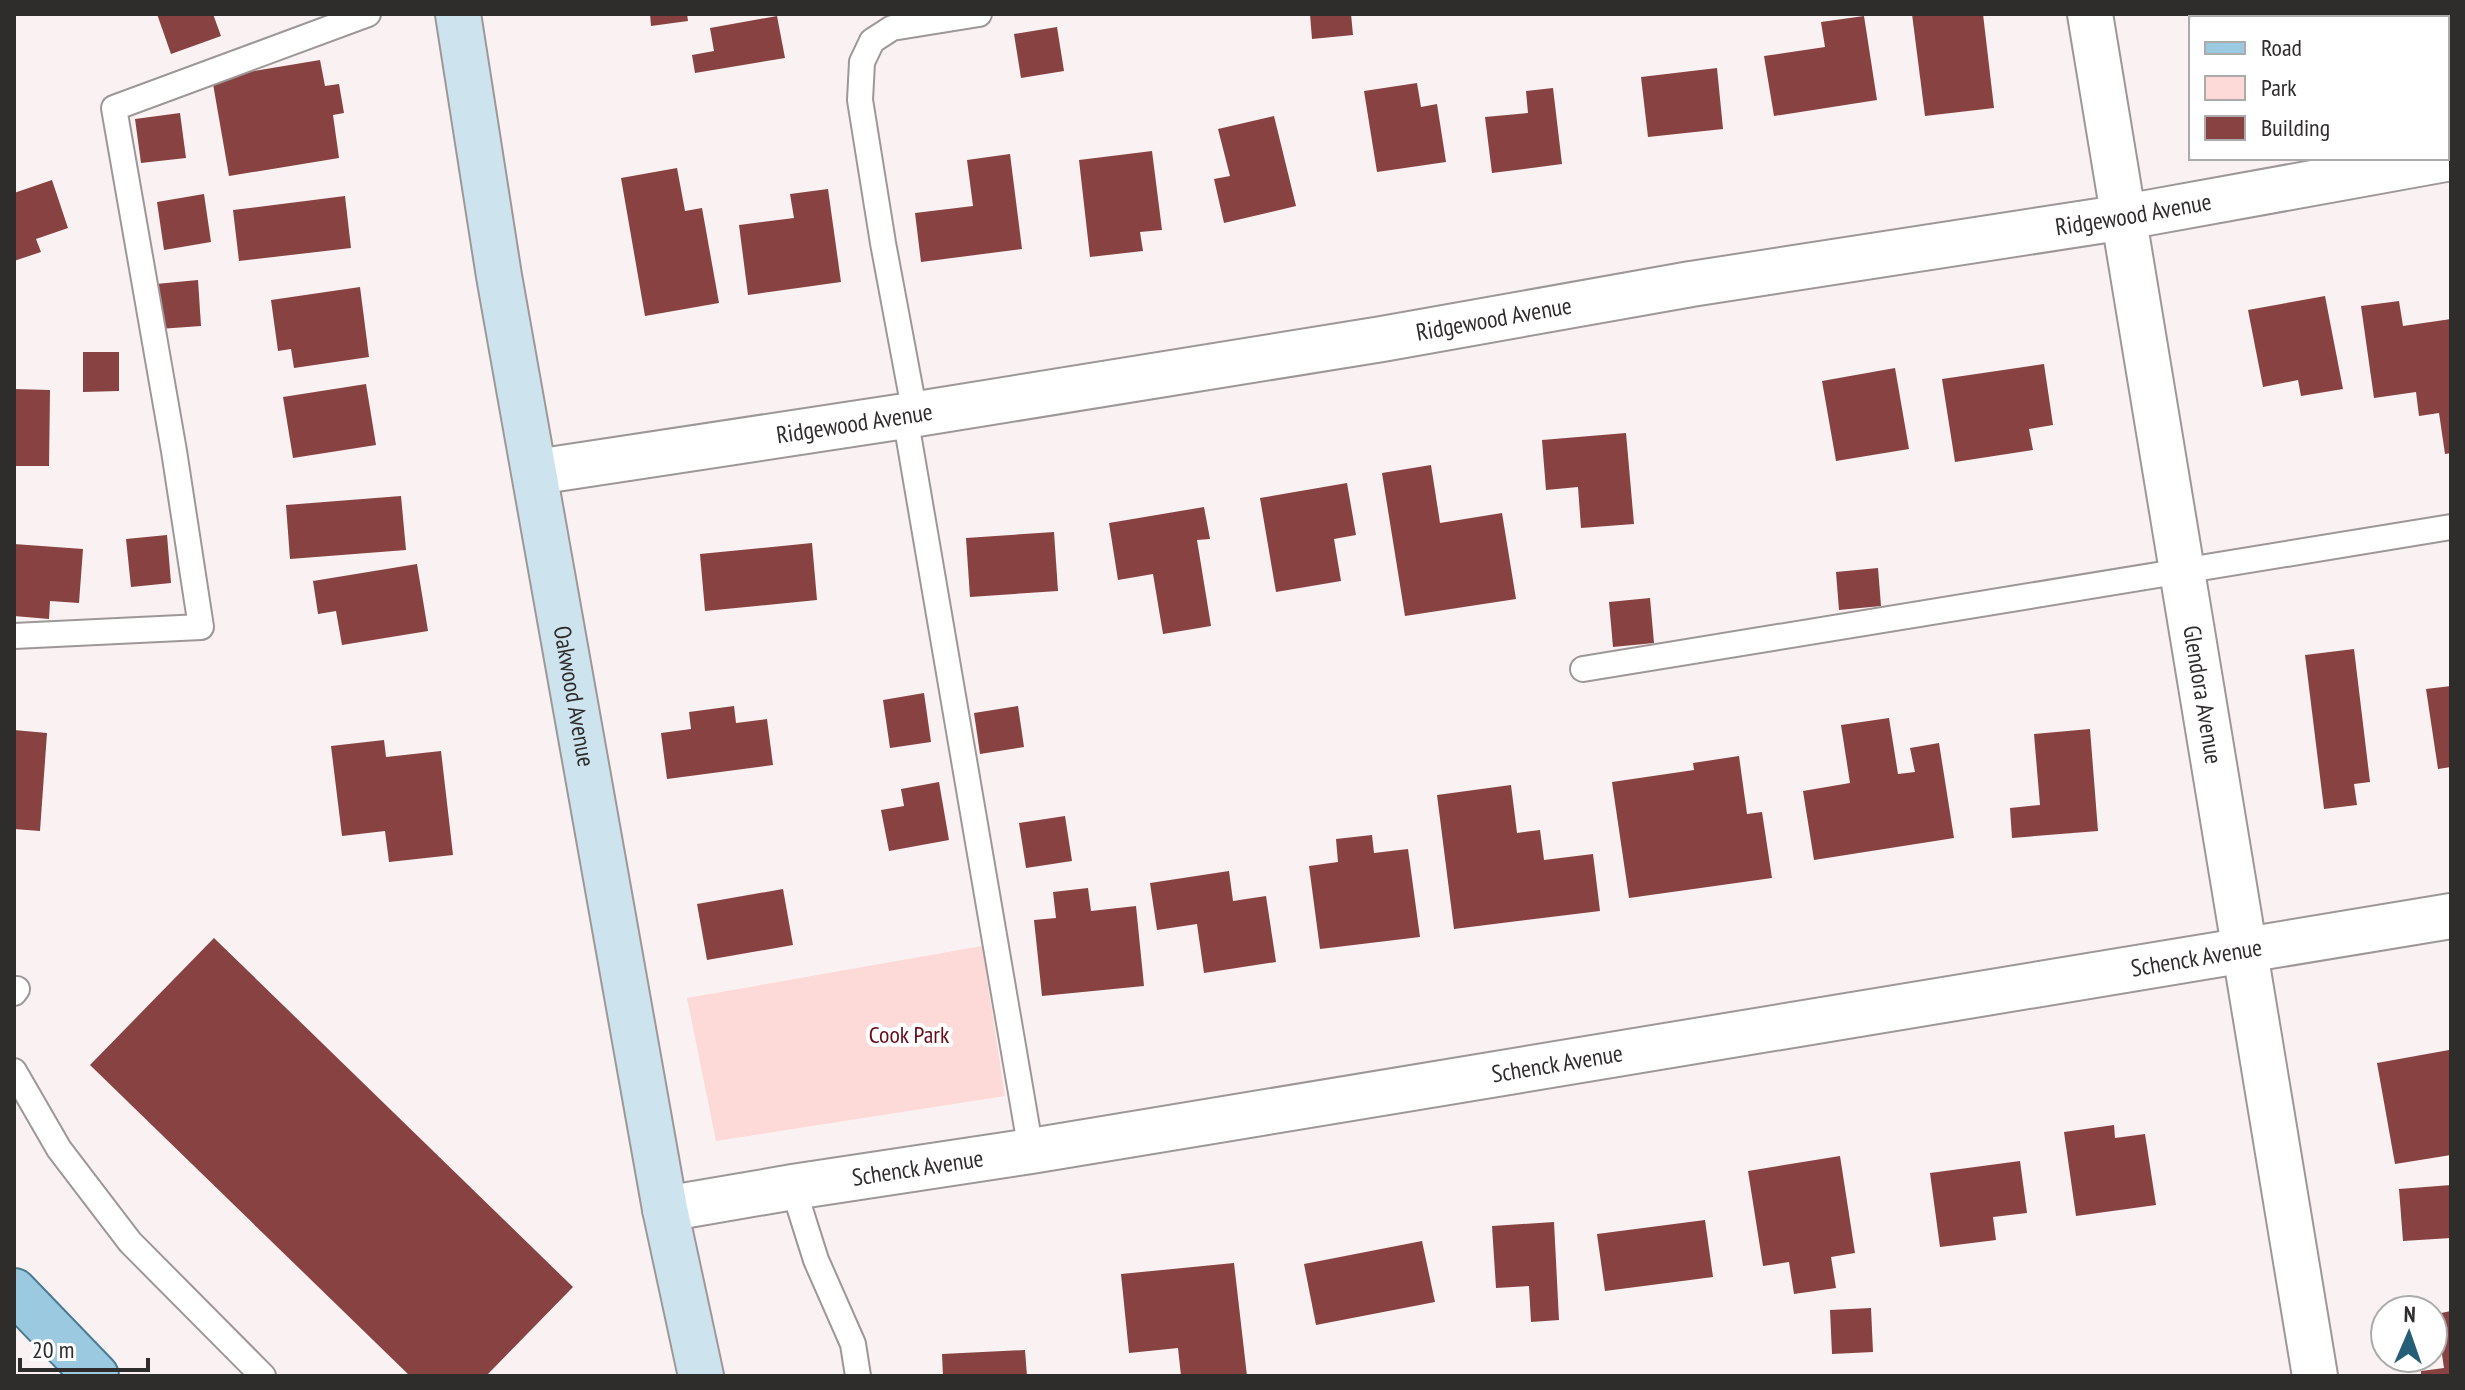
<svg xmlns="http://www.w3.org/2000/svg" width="2465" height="1390" font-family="'PT Sans Narrow',sans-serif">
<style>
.green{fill:#fdd9d7}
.building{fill:#884242}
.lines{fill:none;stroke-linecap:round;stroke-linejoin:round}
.lane-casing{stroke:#9e9797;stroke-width:28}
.street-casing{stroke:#9e9797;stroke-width:48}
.secondary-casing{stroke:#9e9797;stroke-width:48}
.primary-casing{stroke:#4a7b93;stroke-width:48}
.lane{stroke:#fff;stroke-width:24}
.street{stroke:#fff;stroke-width:44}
.secondary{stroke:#cde4ef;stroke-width:44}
.primary{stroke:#9bcae0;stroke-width:44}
.labels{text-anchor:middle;stroke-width:8;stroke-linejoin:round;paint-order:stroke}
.street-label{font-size:24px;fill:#2f2c2c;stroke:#fff}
.park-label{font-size:24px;fill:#690b18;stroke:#fff}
</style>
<rect width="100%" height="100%" fill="#faf2f2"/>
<path class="green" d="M 982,946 L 1005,1096 L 716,1141 L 687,998 Z"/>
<g class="building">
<path d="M 157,14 L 213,14 L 221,36 L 171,54 Z"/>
<path d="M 650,14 L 687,14 L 688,21 L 651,26 Z"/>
<path d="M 1310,14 L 1351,14 L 1353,35 L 1312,39 Z"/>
<path d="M 1912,14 L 1983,14 L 1994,108 L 1925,116 Z"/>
<path d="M 2210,14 L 2290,14 L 2290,18 L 2211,18 Z"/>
<path d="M 777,16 L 785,58 L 695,73 L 692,55 L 714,51 L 710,28 Z"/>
<path d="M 1864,16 L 1877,100 L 1774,116 L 1764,56 L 1825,47 L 1821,22 Z"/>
<path d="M 1057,27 L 1064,71 L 1021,78 L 1014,34 Z"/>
<path d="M 320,60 L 325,86 L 339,84 L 344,113 L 333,115 L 339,158 L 229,176 L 212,78 Z"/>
<path d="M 1717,68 L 1723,129 L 1648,137 L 1641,77 Z"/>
<path d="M 1417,83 L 1421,107 L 1437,104 L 1446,162 L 1377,172 L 1364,91 Z"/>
<path d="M 1553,88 L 1562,164 L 1492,173 L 1485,117 L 1528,113 L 1526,91 Z"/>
<path d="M 180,113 L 186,158 L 141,163 L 135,119 Z"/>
<path d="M 1274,116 L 1296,206 L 1224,223 L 1214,179 L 1230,176 L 1218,129 Z"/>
<path d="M 1152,151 L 1162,230 L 1140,232 L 1143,251 L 1090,257 L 1079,160 Z"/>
<path d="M 1010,154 L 1022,249 L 921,262 L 915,213 L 973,206 L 967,160 Z"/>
<path d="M 677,168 L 685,211 L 702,208 L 719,303 L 645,316 L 621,178 Z"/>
<path d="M 52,180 L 68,228 L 36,239 L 41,252 L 14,261 L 14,193 Z"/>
<path d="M 828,189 L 841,282 L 748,295 L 739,225 L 794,218 L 790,194 Z"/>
<path d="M 204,194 L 211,242 L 164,250 L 157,202 Z"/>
<path d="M 345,196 L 351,248 L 239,261 L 233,210 Z"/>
<path d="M 198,280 L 201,326 L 159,329 L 156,284 Z"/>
<path d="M 360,287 L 369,357 L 294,368 L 291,349 L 278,351 L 271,300 Z"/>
<path d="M 2325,296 L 2343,389 L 2301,396 L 2298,380 L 2263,387 L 2248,310 Z"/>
<path d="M 2399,301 L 2403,326 L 2451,319 L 2451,453 L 2445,454 L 2439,413 L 2419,416 L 2416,392 L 2374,398 L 2361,306 Z"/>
<path d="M 83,352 L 119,352 L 119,391 L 83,392 Z"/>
<path d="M 2044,364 L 2053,425 L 2029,429 L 2033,450 L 1955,462 L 1942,379 Z"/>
<path d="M 1895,368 L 1909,449 L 1836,461 L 1822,381 Z"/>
<path d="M 366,384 L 376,445 L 293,458 L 283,397 Z"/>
<path d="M 14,389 L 50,390 L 49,466 L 14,466 Z"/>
<path d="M 1626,433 L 1634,524 L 1581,528 L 1578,487 L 1546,490 L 1542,440 Z"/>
<path d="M 1431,465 L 1440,523 L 1502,513 L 1516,599 L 1405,616 L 1382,473 Z"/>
<path d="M 1347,483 L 1356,535 L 1334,539 L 1341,581 L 1276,592 L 1260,498 Z"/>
<path d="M 401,496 L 406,550 L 290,559 L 286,505 Z"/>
<path d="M 1204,507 L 1210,539 L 1197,540 L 1211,626 L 1163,634 L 1153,574 L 1118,580 L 1109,523 Z"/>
<path d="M 1054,532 L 1058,591 L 970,597 L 966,538 Z"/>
<path d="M 167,535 L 171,583 L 131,587 L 126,539 Z"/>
<path d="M 812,543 L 817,600 L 705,611 L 700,554 Z"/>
<path d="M 14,544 L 83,549 L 79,603 L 50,601 L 49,619 L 14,616 Z"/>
<path d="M 417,564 L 428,631 L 342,645 L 336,611 L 318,614 L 313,581 Z"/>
<path d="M 1878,568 L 1881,606 L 1839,610 L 1836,572 Z"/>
<path d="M 1650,598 L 1654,643 L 1613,647 L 1609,602 Z"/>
<path d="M 2354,649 L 2370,782 L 2354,784 L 2357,805 L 2324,809 L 2305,655 Z"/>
<path d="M 2451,686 L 2451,767 L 2438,769 L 2426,689 Z"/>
<path d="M 924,693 L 931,742 L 890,748 L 883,700 Z"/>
<path d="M 734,706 L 736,723 L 767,719 L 773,765 L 667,779 L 661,733 L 691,729 L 689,712 Z"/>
<path d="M 1018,706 L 1024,747 L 980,754 L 974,713 Z"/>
<path d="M 1889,718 L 1898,774 L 1915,772 L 1910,748 L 1939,743 L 1954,838 L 1814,860 L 1803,791 L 1850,783 L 1841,725 Z"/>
<path d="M 2090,729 L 2098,831 L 2012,838 L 2010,808 L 2040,805 L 2034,734 Z"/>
<path d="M 14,730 L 47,733 L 40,831 L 14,829 Z"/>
<path d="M 384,740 L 386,757 L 441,751 L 453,855 L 389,862 L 385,831 L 342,836 L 331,746 Z"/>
<path d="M 1739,756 L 1747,814 L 1762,812 L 1772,878 L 1629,898 L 1612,782 L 1694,770 L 1693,763 Z"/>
<path d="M 939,782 L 949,840 L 889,851 L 881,810 L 904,806 L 901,789 Z"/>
<path d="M 1511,785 L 1517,833 L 1540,830 L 1544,860 L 1593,854 L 1600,911 L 1454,929 L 1437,795 Z"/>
<path d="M 1065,816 L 1072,861 L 1026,868 L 1019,823 Z"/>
<path d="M 1372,835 L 1374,853 L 1408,849 L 1420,937 L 1320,949 L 1309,866 L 1338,862 L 1336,839 Z"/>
<path d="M 1229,871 L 1233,901 L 1266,896 L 1276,962 L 1204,973 L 1197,924 L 1157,930 L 1150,883 Z"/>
<path d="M 1088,888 L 1091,911 L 1136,906 L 1144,986 L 1042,996 L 1034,920 L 1056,918 L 1053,892 Z"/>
<path d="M 783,889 L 793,945 L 707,960 L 697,904 Z"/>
<path d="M 214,938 L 573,1287 L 486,1376 L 410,1376 L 90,1065 Z"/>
<path d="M 2449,1050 L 2451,1155 L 2395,1164 L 2377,1063 Z"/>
<path d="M 2114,1125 L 2115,1138 L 2145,1134 L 2156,1205 L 2076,1216 L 2064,1132 Z"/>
<path d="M 1840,1156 L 1855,1253 L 1831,1257 L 1836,1288 L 1794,1294 L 1789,1262 L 1763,1266 L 1748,1171 Z"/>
<path d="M 2020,1161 L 2027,1213 L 1993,1217 L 1996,1240 L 1940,1247 L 1930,1173 Z"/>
<path d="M 2451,1185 L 2451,1238 L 2403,1241 L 2399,1189 Z"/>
<path d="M 1705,1220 L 1713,1277 L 1605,1291 L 1597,1234 Z"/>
<path d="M 1554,1222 L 1559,1320 L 1531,1322 L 1529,1286 L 1496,1288 L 1492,1226 Z"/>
<path d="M 1422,1241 L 1435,1302 L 1316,1325 L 1304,1264 Z"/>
<path d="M 1234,1263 L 1247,1376 L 1181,1376 L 1178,1348 L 1129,1353 L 1121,1274 Z"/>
<path d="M 1871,1308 L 1873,1352 L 1832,1354 L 1830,1310 Z"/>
<path d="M 2451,1311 L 2451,1376 L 2421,1376 L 2421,1371 L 2444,1368 L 2436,1314 Z"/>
<path d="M 1025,1350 L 1027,1376 L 943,1376 L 942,1354 Z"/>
</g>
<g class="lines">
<g class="lane-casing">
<g id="lane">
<path d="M 915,414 L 883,243 L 860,100 L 862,62 L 872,41 L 892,28 L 979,14"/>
<path d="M 905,416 L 1031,1151"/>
<path d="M 14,636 L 201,627 L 174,451 L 114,108 L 368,14"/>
<path d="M 1583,669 L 2451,527"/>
<path d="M 14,993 L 17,989"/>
<path d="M 14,1071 L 59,1149 L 130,1242 L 263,1376"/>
<path d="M 793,1187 L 816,1260 L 853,1344 L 858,1376"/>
</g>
</g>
<g class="street-casing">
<g id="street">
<path id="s1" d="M 2090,14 L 2315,1376"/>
<path id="s2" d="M 536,472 L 905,416 L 1382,339 L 1691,284 L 2125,217 L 2451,158"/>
<path id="s3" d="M 665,1209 L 793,1187 L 1031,1151 L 2451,916"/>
</g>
</g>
<g class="secondary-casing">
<g id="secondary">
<path id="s4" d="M 458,14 L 499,276 L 665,1209 L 701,1376"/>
</g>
</g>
<g class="primary-casing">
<path id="primary" d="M 14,1291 L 96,1376"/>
</g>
<use href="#lane" class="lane"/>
<use href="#street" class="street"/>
<use href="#secondary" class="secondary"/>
<use href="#primary" class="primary"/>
</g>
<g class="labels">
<g class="street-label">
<text dy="8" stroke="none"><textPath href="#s2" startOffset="1618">Ridgewood Avenue</textPath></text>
<text dy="8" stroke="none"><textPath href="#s2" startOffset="970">Ridgewood Avenue</textPath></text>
<text dy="8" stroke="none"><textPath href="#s2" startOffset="322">Ridgewood Avenue</textPath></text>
<text dy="8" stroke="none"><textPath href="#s1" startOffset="690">Glendora Avenue</textPath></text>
<text dy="8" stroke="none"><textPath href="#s4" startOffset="692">Oakwood Avenue</textPath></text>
<text dy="8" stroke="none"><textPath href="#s3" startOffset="1552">Schenck Avenue</textPath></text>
<text dy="8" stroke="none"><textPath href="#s3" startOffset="904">Schenck Avenue</textPath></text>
<text dy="8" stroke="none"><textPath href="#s3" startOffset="256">Schenck Avenue</textPath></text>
</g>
<g class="park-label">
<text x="909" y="1043">Cook Park</text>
</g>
</g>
<rect width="2465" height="1390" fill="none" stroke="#2f2c2c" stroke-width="32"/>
<rect x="2189" y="16" width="260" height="144" fill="#ffffff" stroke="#acabab" stroke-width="2"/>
<rect x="2205" y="42" width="40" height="12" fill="#9bcae0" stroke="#acabab" stroke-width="2"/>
<text x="2261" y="56" font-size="24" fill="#2f2c2c">Road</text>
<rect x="2205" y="76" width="40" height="24" fill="#fdd9d7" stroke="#acabab" stroke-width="2"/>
<text x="2261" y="96" font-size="24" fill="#2f2c2c">Park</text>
<rect x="2205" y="116" width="40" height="24" fill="#884242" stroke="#acabab" stroke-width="2"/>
<text x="2261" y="136" font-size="24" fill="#2f2c2c">Building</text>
<g transform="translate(2409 1334) rotate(2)"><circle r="38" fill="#ffffff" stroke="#acabab" stroke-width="2"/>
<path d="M0-6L14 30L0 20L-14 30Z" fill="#245e77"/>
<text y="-12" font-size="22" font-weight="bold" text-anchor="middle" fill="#2f2c2c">N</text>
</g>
<path d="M20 1358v12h128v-12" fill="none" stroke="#2f2c2c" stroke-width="4"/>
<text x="32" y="1358" font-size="24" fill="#2f2c2c" stroke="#ffffff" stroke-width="6" paint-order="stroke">20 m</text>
</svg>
